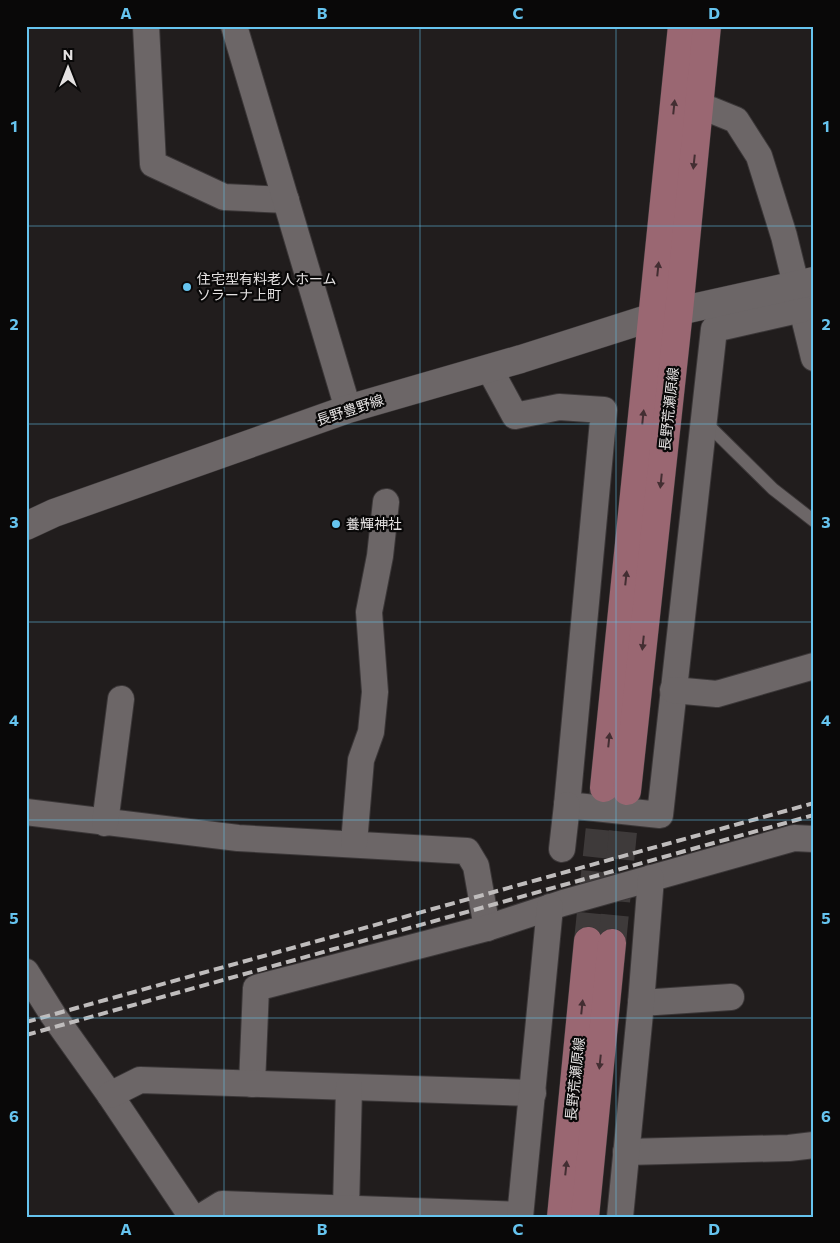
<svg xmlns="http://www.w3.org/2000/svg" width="840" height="1243" font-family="Commissioner,'Noto Sans JP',sans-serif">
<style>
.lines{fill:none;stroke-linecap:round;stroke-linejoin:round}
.primary-tunnel{stroke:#3e3a3a;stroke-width:28;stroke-dasharray:28 14;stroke-linecap:butt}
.service-casing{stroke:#3b3738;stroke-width:14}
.minor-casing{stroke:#3b3738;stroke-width:28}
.tertiary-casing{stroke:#3b3738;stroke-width:29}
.secondary-casing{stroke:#3b3738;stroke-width:29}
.primary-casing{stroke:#3b3738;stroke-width:29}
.service{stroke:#6c6667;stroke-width:12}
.minor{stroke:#6c6667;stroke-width:26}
.tertiary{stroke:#6c6667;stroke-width:28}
.secondary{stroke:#6c6667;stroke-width:28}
.primary{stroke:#9a6772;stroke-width:28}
.rail{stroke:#bfbcbc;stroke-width:4;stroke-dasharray:10 5;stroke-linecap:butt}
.oneway{fill:#432e32}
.grid{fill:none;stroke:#66c4ef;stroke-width:1;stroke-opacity:0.55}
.poi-dot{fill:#66c4ef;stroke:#090808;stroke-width:2}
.labels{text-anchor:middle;stroke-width:4.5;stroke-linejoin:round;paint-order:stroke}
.poi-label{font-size:14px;fill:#e4e1e1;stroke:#090808;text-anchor:start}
.street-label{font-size:14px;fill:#e4e1e1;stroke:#090808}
.neatline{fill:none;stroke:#66c4ef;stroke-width:2}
.grid-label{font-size:16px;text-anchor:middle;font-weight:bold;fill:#66c4ef}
</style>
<rect width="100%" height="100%" fill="#211d1d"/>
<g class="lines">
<g class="primary-tunnel">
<path d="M 588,941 L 604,788"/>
<path d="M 612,943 L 627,791"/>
</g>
<g class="service-casing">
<path id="service" d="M 704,421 L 773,489 L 814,521"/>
</g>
<g class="minor-casing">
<g id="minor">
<path d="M 146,26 L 153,164 L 224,197 L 286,200"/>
<path d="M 234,26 L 348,409"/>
<path d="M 699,105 L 736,120 L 759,156 L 784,236 L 814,358"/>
<path d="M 489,368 L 515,416 L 559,407 L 604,410 L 567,805 L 660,815 L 714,329 L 802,309"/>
<path d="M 673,690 L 717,694 L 814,666"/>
<path d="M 26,812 L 238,838 L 467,851 L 476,866 L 487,928"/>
<path d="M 105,823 L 121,699"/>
<path d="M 354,843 L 361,760 L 371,732 L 375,692 L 369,612 L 380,556 L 386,502"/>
<path d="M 562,849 L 567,805"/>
<path d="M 26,972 L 53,1015 L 110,1095 L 192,1217"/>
<path d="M 641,1003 L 731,997"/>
<path d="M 252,1084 L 256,988 L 487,928 L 563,903 L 794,838 L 814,839"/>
<path d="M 110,1095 L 140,1080 L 533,1093"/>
<path d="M 626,1152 L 789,1148 L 814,1145"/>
<path d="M 346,1209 L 349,1087"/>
<path d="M 201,1217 L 222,1204 L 520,1215"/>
<path d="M 520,1217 L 550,907"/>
<path d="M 620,1217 L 641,1003 L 651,878"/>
</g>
</g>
<g class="tertiary-casing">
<path id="tertiary" d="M 679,311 L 814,281"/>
</g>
<g class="secondary-casing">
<path id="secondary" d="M 26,526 L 54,513 L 348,409 L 521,359 L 653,317 L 673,312"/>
</g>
<g class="primary-casing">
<g id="primary">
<path d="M 604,788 L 682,26"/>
<path d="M 627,791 L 679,311 L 707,26"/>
<path d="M 561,1217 L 588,941"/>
<path d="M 585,1217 L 612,943"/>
</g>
</g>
<use href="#service" class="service"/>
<use href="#minor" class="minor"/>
<use href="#tertiary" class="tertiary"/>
<use href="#secondary" class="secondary"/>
<use href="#primary" class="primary"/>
<g class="rail">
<path d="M 26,1022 L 814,803"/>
<path d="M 26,1035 L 814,815"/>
</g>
</g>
<defs><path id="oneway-solid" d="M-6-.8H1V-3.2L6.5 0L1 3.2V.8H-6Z" transform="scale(1.25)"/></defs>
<g class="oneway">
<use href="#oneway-solid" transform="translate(674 107) rotate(-84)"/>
<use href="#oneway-solid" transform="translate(694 162) rotate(96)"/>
<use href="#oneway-solid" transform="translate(658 269) rotate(-84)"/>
<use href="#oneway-solid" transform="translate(643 417) rotate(-84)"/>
<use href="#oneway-solid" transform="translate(661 481) rotate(96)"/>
<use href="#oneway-solid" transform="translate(626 578) rotate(-84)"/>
<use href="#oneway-solid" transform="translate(643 643) rotate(96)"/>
<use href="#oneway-solid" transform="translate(609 740) rotate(-84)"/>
<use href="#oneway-solid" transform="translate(582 1007) rotate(-84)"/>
<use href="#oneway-solid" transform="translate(600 1062) rotate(96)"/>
<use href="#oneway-solid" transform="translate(566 1168) rotate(-84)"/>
</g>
<path class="grid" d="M 224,26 L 224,1217M 420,26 L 420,1217M 616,26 L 616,1217M 26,226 L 814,226M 26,424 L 814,424M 26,622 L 814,622M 26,820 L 814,820M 26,1018 L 814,1018"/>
<g class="poi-dot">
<circle cx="187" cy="287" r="5"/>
<circle cx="336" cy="524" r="5"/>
</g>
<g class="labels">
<g class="poi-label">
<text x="197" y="284">住宅型有料老人ホーム<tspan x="197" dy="16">ソラーナ上町</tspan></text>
<text x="346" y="529">養輝神社</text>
</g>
<g class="street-label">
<text transform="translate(669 409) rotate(-84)" y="5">長野荒瀬原線</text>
<text transform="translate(350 410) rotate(-18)" y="5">長野豊野線</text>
<text transform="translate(575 1079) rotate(-84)" y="5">長野荒瀬原線</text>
</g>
</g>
<rect width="840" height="1243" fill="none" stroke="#090808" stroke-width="55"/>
<g transform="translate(68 68)" stroke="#090808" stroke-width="4" paint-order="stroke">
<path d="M0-4L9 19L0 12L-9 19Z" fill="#e4e1e1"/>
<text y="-8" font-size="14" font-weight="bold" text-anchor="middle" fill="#e4e1e1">N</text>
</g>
<rect x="28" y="28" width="784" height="1188" class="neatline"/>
<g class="grid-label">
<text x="126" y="19">A</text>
<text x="322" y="19">B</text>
<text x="518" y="19">C</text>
<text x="714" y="19">D</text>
<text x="14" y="132">1</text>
<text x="826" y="132">1</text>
<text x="14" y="330">2</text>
<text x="826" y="330">2</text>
<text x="14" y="528">3</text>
<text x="826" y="528">3</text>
<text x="14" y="726">4</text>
<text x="826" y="726">4</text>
<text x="14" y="924">5</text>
<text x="826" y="924">5</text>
<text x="14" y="1122">6</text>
<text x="826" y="1122">6</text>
<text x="126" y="1235">A</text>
<text x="322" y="1235">B</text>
<text x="518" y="1235">C</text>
<text x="714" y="1235">D</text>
</g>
</svg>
